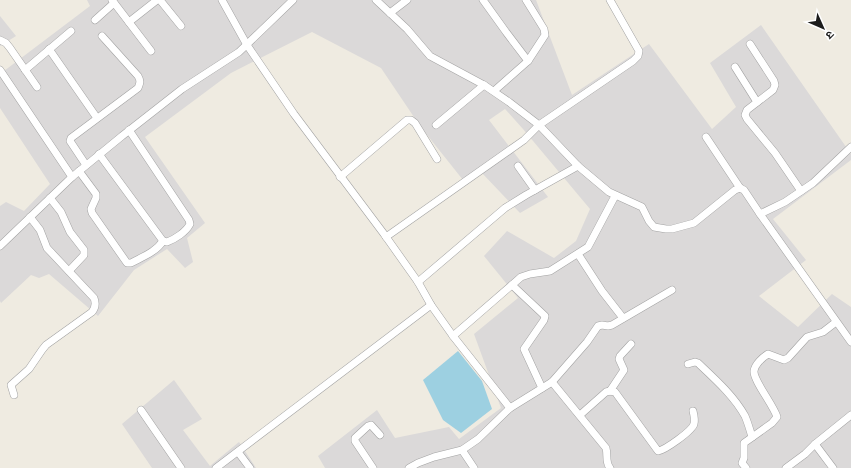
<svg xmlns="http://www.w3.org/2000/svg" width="851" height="468" font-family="'Asap Condensed','Noto Sans Devanagari',sans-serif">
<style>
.residential{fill:#dbd9d9}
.water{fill:#9dd0e1}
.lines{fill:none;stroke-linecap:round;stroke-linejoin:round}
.minor-casing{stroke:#a3a3a3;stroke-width:8}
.minor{stroke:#fff;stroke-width:7}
</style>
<rect width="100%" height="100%" fill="#efebe1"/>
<g class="residential">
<path d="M 87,0 L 536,0 L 572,95 L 649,44 L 712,129 L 736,107 L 710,63 L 761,25 L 851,154 L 851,160 L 773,219 L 806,260 L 759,296 L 798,327 L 832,294 L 851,307 L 851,468 L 325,468 L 318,456 L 377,410 L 395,438 L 449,427 L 459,439 L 501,408 L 474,334 L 518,298 L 484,256 L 507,231 L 554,258 L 576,241 L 590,209 L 523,129 L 505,109 L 489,120 L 548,197 L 520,213 L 481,172 L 467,185 L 420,126 L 381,68 L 312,32 L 231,73 L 145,137 L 205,223 L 187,238 L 193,262 L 185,268 L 167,249 L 134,270 L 98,316 L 49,274 L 39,278 L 31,275 L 1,303 L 0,301 L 0,206 L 6,202 L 24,211 L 50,184 L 0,108 L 0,74 L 90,6 Z"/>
<path d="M 0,16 L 16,36 L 0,46 Z"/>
<path d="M 174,380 L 202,419 L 183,430 L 210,466 L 239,442 L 256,468 L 152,468 L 122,424 Z"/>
</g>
<path class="water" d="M 458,351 L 482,381 L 492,409 L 461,433 L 443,420 L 423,380 Z"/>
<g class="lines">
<g class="minor-casing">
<g id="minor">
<path d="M 112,0 L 151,51"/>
<path d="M 160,0 L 181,26"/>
<path d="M 222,0 L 247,45 L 294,114 L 384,234 L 418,282 L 431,305 L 453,336 L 510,408"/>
<path d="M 376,0 L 407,29 L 430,56 L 484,85 L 509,102 L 539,125 L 578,166 L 609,192 L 642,207 L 649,221 L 654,227 L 666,229 L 672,229 L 694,223 L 735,190 L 740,188 L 744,190 L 760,214 L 851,342"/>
<path d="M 483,0 L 506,32 L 528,61"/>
<path d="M 390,13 L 407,0"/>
<path d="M 95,20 L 114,3"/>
<path d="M 129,22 L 157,0"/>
<path d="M 0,40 L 6,43 L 10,48 L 37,87"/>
<path d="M 750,44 L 774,81 L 775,85 L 773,90 L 747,110 L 745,115 L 747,119 L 775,153 L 801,191"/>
<path d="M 49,49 L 97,118"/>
<path d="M 735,67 L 757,102"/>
<path d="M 0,70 L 72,177"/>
<path d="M 25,70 L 71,31"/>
<path d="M 494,91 L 528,61 L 545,35 L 544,29 L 526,0"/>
<path d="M 436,125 L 484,85"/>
<path d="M 706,137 L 740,188"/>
<path d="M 99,154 L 163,241 L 167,242 C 175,239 186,232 190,224 L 189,220 L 129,130"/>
<path d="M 86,165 L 70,141 L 71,138 L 138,88 C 140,83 141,81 138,76 L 102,36"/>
<path d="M 518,166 L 535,190"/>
<path d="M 79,171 L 96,194 L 96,198 L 91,209 L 92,213 L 127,263 L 131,263 C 142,257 156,252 163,241"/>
<path d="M 340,177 L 407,120 L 411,120 L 415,123 L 437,159"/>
<path d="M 50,198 L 61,212 L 70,232 L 84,250 L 84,255 L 69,271"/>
<path d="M 760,214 L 785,202 L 813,183 L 851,147"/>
<path d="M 386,237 L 524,140 L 539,125 L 633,61 L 638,56 L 639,51 L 610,0"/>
<path d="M 0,246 L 72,177 L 122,136 L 182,89 L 239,52 L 293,0"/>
<path d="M 578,254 L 602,291 L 623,318"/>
<path d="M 418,282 L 505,208 L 526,195 L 578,166"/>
<path d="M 512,285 L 545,316 L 544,320 L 524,349 L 542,388"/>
<path d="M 453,336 L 521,277 L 530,274 L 550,271 L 588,247 L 615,196"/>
<path d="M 688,364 L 695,362 L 698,363 C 715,379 734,396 745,416 C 748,423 750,430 752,437"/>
<path d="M 552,382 L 606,448 C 608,455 605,462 610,468"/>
<path d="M 610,391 L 624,370 L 619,359 L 620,356 L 631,344"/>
<path d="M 14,395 L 11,385 L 29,369 L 42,350 L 46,345 L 92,312 C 96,307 96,303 94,298 L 47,248 L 40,230 L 30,217"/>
<path d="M 141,410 L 181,468"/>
<path d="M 580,415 L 606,392 L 610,391 L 615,392 L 658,451 C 665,450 692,431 694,424 C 695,420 694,415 693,411"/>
<path d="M 815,444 L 833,468"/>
<path d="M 462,450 L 474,468"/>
<path d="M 238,452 L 250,468"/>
<path d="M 216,468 L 431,305"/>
<path d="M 373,468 L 355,441 L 355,438 L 368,426 L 371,425 L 380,435"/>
<path d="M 409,468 L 418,463 L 434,457 L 462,450 L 478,439 L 510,408 L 552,382 L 587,342 L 598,326 L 602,325 L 608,326 L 612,325 L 672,290"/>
<path d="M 746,468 L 742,463 L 744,458 L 744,443 L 772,423 L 777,417 C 774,406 753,380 754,371 C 755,364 763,357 768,354 L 784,360 L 788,358 L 807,337 L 823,332 L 836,322"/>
<path d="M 786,468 L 805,454 L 815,444 L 851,415"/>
</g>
</g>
<use href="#minor" class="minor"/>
</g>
<g transform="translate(823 28) rotate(135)" stroke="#ffffff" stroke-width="3" paint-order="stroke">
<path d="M0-3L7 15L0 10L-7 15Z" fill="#1c1c1c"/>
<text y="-6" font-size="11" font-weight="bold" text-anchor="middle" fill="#1c1c1c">उ</text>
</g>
</svg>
